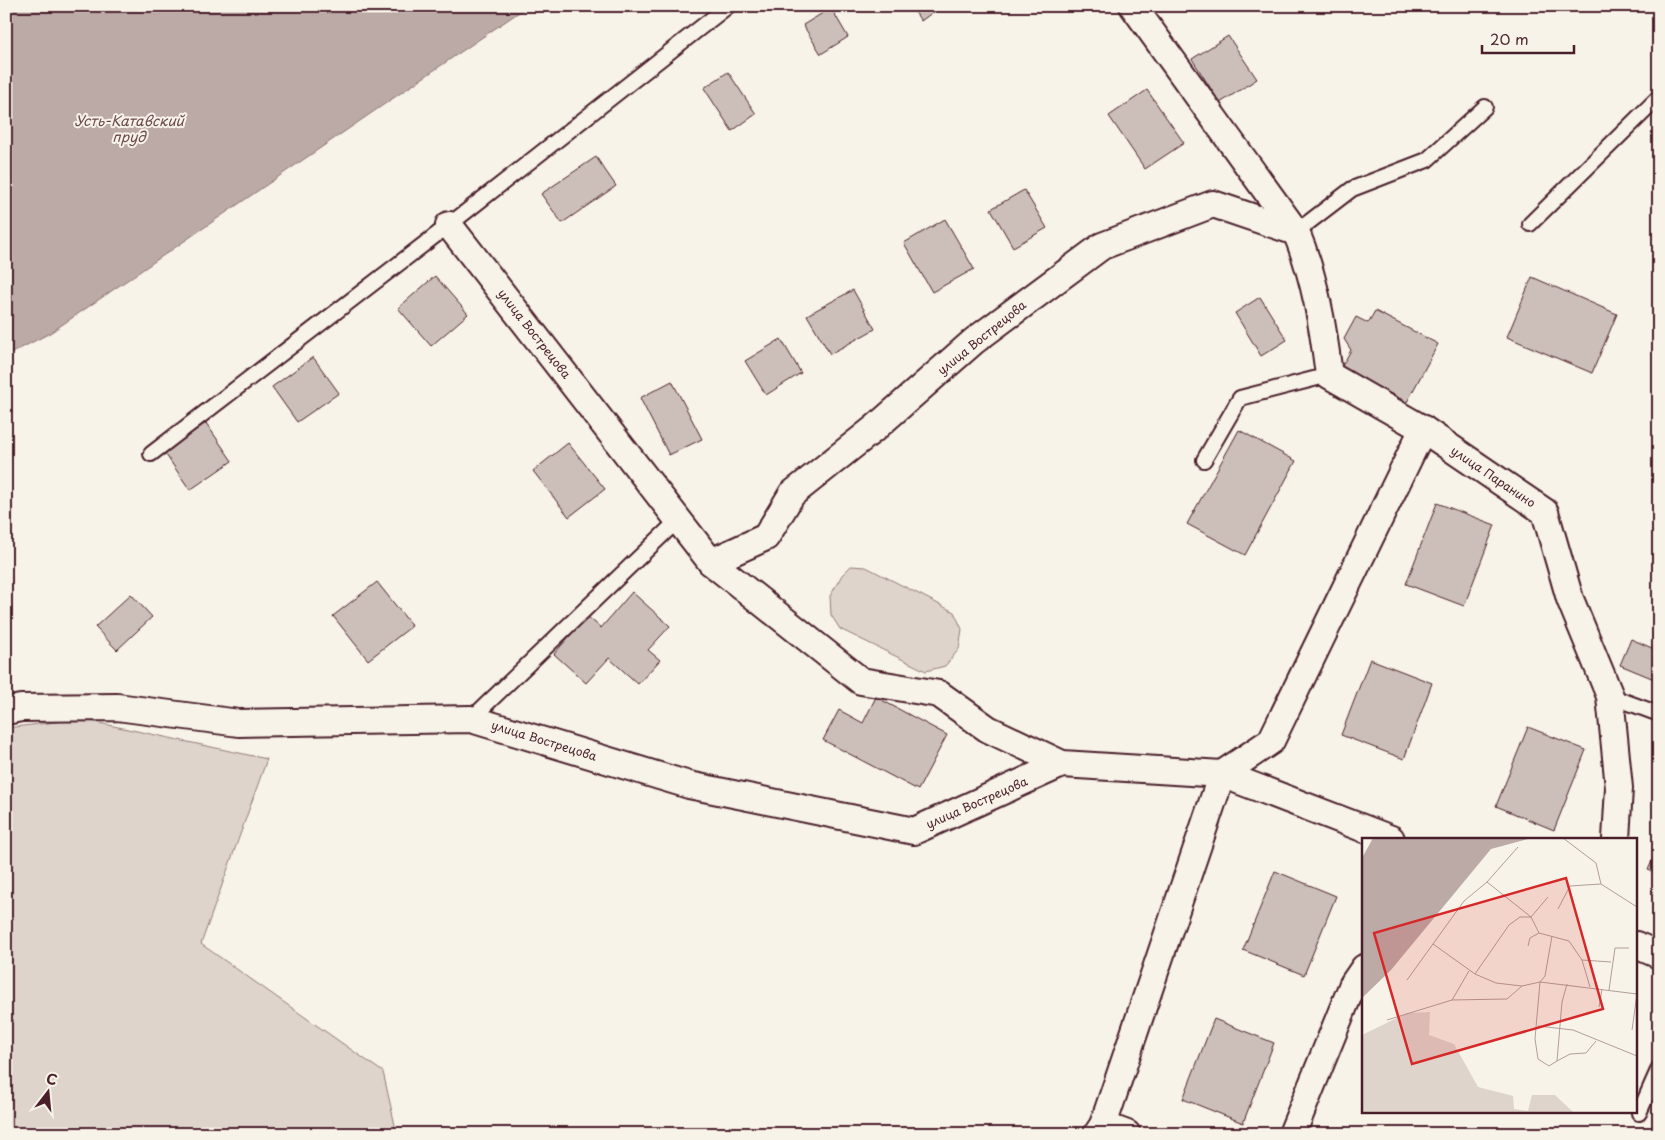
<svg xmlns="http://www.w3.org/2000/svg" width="1665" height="1140" font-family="'Playpen Sans',sans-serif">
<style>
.green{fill:#ded4cc;stroke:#947a7c}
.water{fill:#bcaaa7;stroke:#8e7275}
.building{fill:#ccbfb9;stroke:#4a1f2b}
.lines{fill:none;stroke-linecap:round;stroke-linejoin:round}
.service-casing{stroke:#4a1f2b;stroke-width:18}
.minor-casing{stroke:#4a1f2b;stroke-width:30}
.service{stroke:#f7f3e8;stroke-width:14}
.minor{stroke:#f7f3e8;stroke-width:26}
.labels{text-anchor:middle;stroke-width:4;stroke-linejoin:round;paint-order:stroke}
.street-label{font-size:12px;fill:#4a1f2b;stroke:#f7f3e8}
.water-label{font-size:14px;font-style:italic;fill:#6c4950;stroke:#f7f3e8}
.inset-road{fill:none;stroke:#b29e9c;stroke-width:1}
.view{fill:#d62828;fill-opacity:0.15;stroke:#d62828;stroke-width:2.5}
.inset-edge{fill:none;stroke:#4a1f2b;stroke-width:2.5}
</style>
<rect width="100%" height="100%" fill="#f7f3e8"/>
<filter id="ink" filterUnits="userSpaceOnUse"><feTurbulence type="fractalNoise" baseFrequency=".02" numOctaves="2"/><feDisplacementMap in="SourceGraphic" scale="10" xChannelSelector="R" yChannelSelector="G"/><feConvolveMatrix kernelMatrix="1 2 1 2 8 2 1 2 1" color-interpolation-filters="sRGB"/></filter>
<g filter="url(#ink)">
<g class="green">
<path d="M 851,566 L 866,567 L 954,612 L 962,629 L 959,649 L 945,666 L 926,671 L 840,629 L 831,615 L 830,596 L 842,575 Z"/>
<path d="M 81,719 L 267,759 L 201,944 L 383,1072 L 397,1134 L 6,1134 L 6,728 Z"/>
</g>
<path class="water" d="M 6,6 L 528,6 L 50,333 L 6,356 Z"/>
<g class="building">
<path d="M 911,6 L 941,6 L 921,21 Z"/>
<path d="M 831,8 L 848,37 L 821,54 L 803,25 Z"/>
<path d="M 1228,36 L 1257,79 L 1220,103 L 1192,59 Z"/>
<path d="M 728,72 L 756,114 L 732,131 L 704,88 Z"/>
<path d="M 1147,90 L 1184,143 L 1145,169 L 1109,116 Z"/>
<path d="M 596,157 L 616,186 L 562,223 L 541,194 Z"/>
<path d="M 1024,190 L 1047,228 L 1013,247 L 991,209 Z"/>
<path d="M 945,219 L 974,269 L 932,292 L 904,243 Z"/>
<path d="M 435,276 L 468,314 L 431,346 L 398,308 Z"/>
<path d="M 1532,277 L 1617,314 L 1592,373 L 1507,337 Z"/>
<path d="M 853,290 L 875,329 L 830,354 L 807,315 Z"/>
<path d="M 1260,297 L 1287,340 L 1261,356 L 1235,313 Z"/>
<path d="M 1375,311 L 1438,344 L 1407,402 L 1341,368 L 1351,350 L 1344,339 L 1356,317 L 1368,323 Z"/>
<path d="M 781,339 L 801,373 L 766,395 L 745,361 Z"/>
<path d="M 313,357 L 339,393 L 297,422 L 272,387 Z"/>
<path d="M 672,381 L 702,439 L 669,455 L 640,398 Z"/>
<path d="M 206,423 L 232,461 L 190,490 L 164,452 Z"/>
<path d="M 1239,430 L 1296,461 L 1245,555 L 1187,524 Z"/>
<path d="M 568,443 L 605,489 L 569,517 L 533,471 Z"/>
<path d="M 1437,503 L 1495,525 L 1464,606 L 1406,584 Z"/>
<path d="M 377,582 L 412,626 L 368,660 L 333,616 Z"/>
<path d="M 632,592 L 670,626 L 648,650 L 660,660 L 638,684 L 609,658 L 586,683 L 554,654 L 587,616 L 601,628 Z"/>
<path d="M 131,594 L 152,617 L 117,650 L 95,627 Z"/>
<path d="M 1631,639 L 1659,651 L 1659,681 L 1620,665 Z"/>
<path d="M 1370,659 L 1432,683 L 1404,759 L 1341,735 Z"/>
<path d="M 876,697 L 947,735 L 918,790 L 823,740 L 839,710 L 863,723 Z"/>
<path d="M 1528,727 L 1586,750 L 1554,830 L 1496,806 Z"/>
<path d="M 1659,845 L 1659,874 L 1648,870 Z"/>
<path d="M 1275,871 L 1336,896 L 1304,975 L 1243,950 Z"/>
<path d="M 1214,1019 L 1274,1043 L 1243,1123 L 1183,1099 Z"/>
</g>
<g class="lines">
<g class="service-casing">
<g id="service">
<path d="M 1530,224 L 1659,97"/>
<path d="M 1296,232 L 1352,189 L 1427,160 L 1485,107"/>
<path d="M 151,454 L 449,225 L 728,6"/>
<path d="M 1204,460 L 1240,398 L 1329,375"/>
<path d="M 1610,696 L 1659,714"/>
<path d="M 471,719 L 678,520"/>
<path d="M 1639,1113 L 1659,1068"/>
</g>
</g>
<g class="minor-casing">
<g id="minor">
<path d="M 1133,6 L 1296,232 C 1315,277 1323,327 1329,375 L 1423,429 L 1545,512 L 1570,599 L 1610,696 L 1619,788 L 1616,839"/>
<path d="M 449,225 L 711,562 L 861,681 L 939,694 L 988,729 L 1062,764 L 1222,774 L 1391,839"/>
<path d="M 711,562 L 766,537 L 792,494 L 875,428 L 974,341 L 1102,246 L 1213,204 L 1296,232"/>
<path d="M 6,711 L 21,708 L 117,707 L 239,723 L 471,719 L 689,785 L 914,831 L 1062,764"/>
<path d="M 1636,945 L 1659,955"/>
<path d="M 1103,1125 L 1127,1134"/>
<path d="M 1097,1134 L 1103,1125 L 1222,774 L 1271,741 L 1423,429"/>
<path d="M 1292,1134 L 1353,984 L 1364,968"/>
</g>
</g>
<use href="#service" class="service"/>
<use href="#minor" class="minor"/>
</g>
</g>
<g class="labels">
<g class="street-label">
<text transform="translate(534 334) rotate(52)" y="4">улица Вострецова</text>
<text transform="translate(982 338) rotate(-39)" y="4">улица Вострецова</text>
<text transform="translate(1493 477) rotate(34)" y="4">улица Паранино</text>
<text transform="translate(544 741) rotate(17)" y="4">улица Вострецова</text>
<text transform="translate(977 803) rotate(-24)" y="4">улица Вострецова</text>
</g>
<g class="water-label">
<text x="129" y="126">Усть-Катавский<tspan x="129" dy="16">пруд</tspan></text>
</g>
</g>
<g transform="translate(1362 838)">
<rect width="275" height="275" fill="#f7f3e8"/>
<path d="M 68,174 L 67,197 L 92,206 L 116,249 L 151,258 L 152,271 L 166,273 L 170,257 L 193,257 L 212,275 L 0,275 L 0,197 L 45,175 Z" fill="#ded4cc"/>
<path d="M 11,0 L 169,0 L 129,11 L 29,132 L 0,160 L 0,20 Z" fill="#bcaaa7"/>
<path class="inset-road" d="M 201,0 L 234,25 L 239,46 L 275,69M 125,44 L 169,79 L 177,95 L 207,103 L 220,122 L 228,149M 196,71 L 208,48 L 239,46M 169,79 L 186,59M 190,98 L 183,138 L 178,144 L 173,201 L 176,221 L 187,228 L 195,223 L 200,164 L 205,146M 71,106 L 113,136 L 134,145 L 160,148 L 178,144 L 275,156M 166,108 L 168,100 L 177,95M 220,122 L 249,124M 113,136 L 147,87 L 158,79 L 169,79M 45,142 L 102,63 L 125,44 L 156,9M 247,152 L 253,110 L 267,110M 90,162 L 107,133M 237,169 L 240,151M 25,182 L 90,162 L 145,161 L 160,148M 176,188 L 211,192 L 275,218M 270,192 L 275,156M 195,223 L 208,216 L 224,215 L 234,203"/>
<path class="view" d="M 204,40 L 241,171 L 50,226 L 12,95 Z"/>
<rect width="275" height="275" class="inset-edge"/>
</g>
<rect width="1665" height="1140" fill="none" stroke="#f7f3e8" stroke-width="25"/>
<rect x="12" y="12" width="1640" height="1115" fill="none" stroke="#4a1f2b" stroke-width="2" filter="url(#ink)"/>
<g transform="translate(48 1092) rotate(16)" stroke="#f7f3e8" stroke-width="4" paint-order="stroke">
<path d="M0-4L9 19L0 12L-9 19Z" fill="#4a1f2b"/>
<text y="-8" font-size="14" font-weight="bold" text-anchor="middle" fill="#4a1f2b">С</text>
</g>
<path d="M1482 45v8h92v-8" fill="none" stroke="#4a1f2b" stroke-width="2.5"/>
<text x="1490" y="45" font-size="15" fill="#4a1f2b" stroke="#f7f3e8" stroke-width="4" paint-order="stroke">20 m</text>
</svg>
